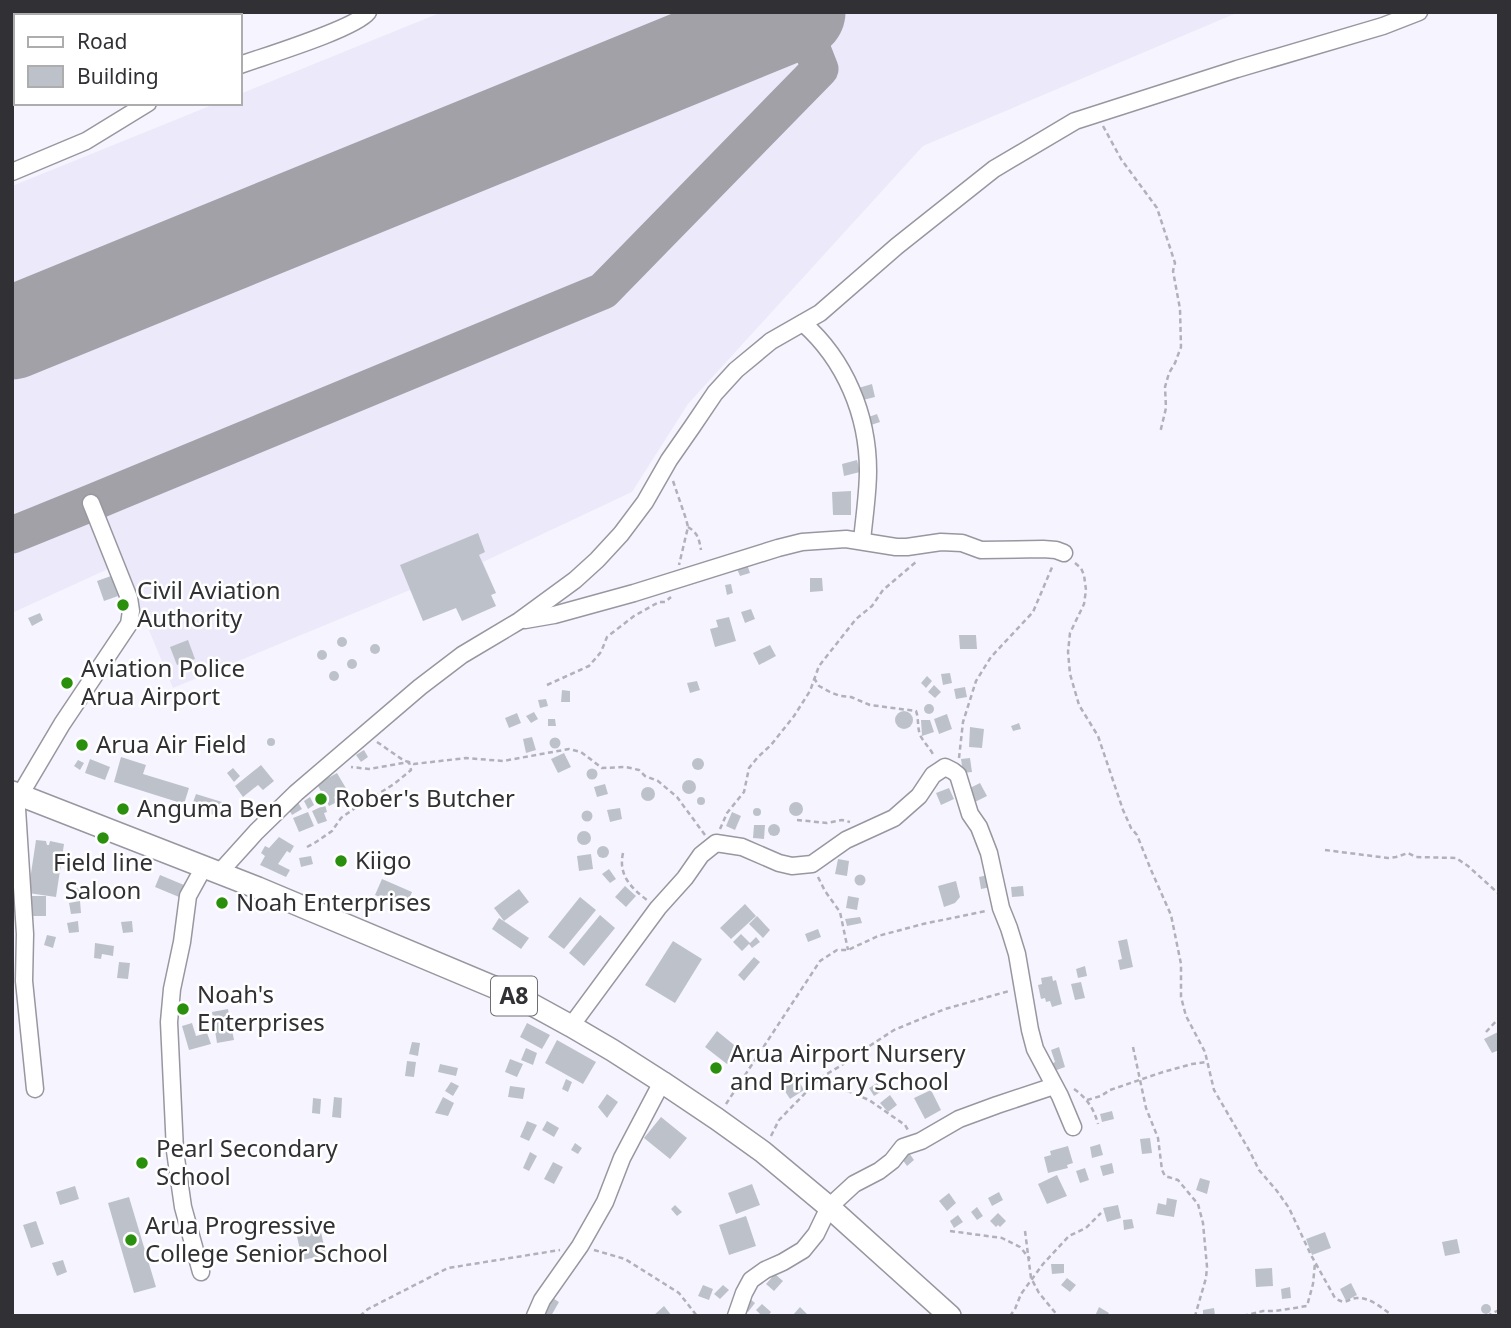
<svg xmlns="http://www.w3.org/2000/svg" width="1511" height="1328" font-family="'Noto Sans',sans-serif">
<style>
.built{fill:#ebe9fa}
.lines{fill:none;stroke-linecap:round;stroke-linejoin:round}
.taxiway{stroke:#a2a1a8;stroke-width:37}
.runway{stroke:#a2a1a8;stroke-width:93}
.building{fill:#bdc2ca}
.minor-casing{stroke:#9897a0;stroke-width:19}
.major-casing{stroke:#9897a0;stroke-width:24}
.path{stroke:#b1b1b9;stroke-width:2.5;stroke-dasharray:5 3.5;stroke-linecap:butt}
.minor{stroke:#fff;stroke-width:16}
.major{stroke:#fff;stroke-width:21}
.poi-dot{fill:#2a8f0d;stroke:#fff;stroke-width:2.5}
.labels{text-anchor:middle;stroke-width:5;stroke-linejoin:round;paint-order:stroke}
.shield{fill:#fff;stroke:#6f6f72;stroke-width:2}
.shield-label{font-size:23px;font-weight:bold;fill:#313135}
.poi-label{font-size:24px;fill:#313135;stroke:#fff;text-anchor:start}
</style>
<rect width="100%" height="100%" fill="#f6f5ff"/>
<path class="built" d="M 442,12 L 1239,12 L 923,146 L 688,404 L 632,492 L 483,562 L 496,593 L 491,595 L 496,606 L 462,621 L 456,608 L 423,621 L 410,590 L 173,688 L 121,563 L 12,613 L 12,186 L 217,103 L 240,103 L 240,94 Z"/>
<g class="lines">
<path class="taxiway" d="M 12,535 L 91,503 L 603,291 L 820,69 L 798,13"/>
<path class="runway" d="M 12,333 L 799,12"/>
</g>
<g class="building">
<path d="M 872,384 L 875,397 L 859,401 L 855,389 Z"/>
<path d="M 877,414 L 880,422 L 868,426 L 866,418 Z"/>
<path d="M 857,460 L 860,472 L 844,476 L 842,464 Z"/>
<path d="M 851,491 L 851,515 L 833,515 L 832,492 Z"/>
<path d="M 478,533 L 485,552 L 479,555 L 496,593 L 491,595 L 496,606 L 462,621 L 456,608 L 423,621 L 400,565 Z"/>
<path d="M 746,561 L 750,573 L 740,576 L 735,564 Z"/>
<path d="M 111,576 L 118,596 L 104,601 L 97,581 Z"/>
<path d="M 810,578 L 822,578 L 823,591 L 810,592 Z"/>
<path d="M 731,584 L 733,593 L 727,595 L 725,585 Z"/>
<path d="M 751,609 L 755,619 L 745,623 L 741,612 Z"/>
<path d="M 40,613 L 43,620 L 32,626 L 28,618 Z"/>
<path d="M 729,617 L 736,641 L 715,647 L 710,629 L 718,627 L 716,620 Z"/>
<path d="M 959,635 L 976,635 L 977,649 L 960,649 Z"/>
<circle cx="342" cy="642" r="5"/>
<path d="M 188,640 L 195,659 L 177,665 L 170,647 Z"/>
<circle cx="375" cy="649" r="5"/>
<path d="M 770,645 L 776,656 L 759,665 L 753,653 Z"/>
<circle cx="322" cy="655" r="5"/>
<circle cx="352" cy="664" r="5"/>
<circle cx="334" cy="676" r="5"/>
<path d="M 950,673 L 952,683 L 943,685 L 941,674 Z"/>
<path d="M 927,676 L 932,681 L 926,688 L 921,683 Z"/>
<path d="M 697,681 L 700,690 L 690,693 L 687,683 Z"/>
<path d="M 934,685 L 941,692 L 935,698 L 928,692 Z"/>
<path d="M 965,687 L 967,697 L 956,699 L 954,689 Z"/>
<path d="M 562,690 L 570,691 L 570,702 L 561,702 Z"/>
<path d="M 546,699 L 548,706 L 540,708 L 538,700 Z"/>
<circle cx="929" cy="709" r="5"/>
<circle cx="904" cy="720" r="9"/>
<path d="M 534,712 L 538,719 L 531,723 L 526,716 Z"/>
<path d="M 517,713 L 521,723 L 509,728 L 505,718 Z"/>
<path d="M 947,714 L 952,729 L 939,734 L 934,719 Z"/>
<path d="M 548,719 L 555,719 L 556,726 L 548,726 Z"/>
<path d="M 921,720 L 930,720 L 934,732 L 922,736 Z"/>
<path d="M 1019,723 L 1021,729 L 1013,731 L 1011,726 Z"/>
<path d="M 970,727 L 984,729 L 982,748 L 969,747 Z"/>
<path d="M 532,737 L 536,750 L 526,753 L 523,739 Z"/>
<circle cx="555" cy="743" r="5.5"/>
<circle cx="271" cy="742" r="4"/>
<path d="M 364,750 L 368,757 L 361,762 L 356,755 Z"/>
<path d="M 564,753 L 571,767 L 558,773 L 551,759 Z"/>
<path d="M 121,757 L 146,765 L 143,774 L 189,788 L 184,804 L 114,782 Z"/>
<circle cx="698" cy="764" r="6"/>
<path d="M 970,758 L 972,772 L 963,773 L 961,759 Z"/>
<path d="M 90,759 L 110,767 L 105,780 L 85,773 Z"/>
<path d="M 78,760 L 84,763 L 80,770 L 74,766 Z"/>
<path d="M 261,765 L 274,781 L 263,790 L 258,785 L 243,797 L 235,786 Z"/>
<path d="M 233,768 L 240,776 L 234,782 L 227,773 Z"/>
<circle cx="592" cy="774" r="5.5"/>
<path d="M 337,773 L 347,790 L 334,797 L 337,802 L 329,806 L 317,784 Z"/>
<circle cx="689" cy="787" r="7"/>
<path d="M 980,783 L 987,796 L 973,803 L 966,790 Z"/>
<path d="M 605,784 L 608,794 L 597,797 L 594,787 Z"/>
<circle cx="648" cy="794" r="7"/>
<path d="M 949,788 L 954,799 L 941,805 L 936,793 Z"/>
<path d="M 196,794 L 222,802 L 217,816 L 191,808 Z"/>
<circle cx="701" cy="801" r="4"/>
<path d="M 310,797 L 314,805 L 308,809 L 304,801 Z"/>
<path d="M 297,801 L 302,809 L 292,815 L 287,806 Z"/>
<circle cx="796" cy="809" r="7"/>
<path d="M 325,805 L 327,812 L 324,813 L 327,821 L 318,824 L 312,811 Z"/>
<circle cx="757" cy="812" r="4"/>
<path d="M 620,808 L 622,819 L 610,822 L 607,810 Z"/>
<circle cx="587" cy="816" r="5.5"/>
<path d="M 308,812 L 314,826 L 299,832 L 293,818 Z"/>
<path d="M 732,812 L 741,816 L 735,830 L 726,826 Z"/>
<circle cx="774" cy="830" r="6"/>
<path d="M 754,825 L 765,825 L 764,839 L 753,838 Z"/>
<circle cx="584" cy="838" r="7"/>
<path d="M 279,837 L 294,846 L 290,853 L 287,851 L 278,864 L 290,870 L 286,877 L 260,865 L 265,856 L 261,853 L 265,846 L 269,848 Z"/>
<path d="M 36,840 L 46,841 L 47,845 L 49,845 L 50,841 L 64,844 L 56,897 L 28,893 Z"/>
<circle cx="603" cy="852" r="6"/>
<path d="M 591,854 L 593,869 L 579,871 L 577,856 Z"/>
<path d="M 311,856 L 313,864 L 301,867 L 299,858 Z"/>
<path d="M 838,859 L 849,861 L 847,876 L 835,874 Z"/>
<path d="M 609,869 L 616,879 L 610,883 L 602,874 Z"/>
<circle cx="860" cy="880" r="5.5"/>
<path d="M 160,875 L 184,885 L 179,897 L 155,887 Z"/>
<path d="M 988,875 L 991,887 L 981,889 L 979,877 Z"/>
<path d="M 382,879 L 412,892 L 405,908 L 375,895 Z"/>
<path d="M 956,881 L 960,897 L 955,903 L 944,907 L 938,886 Z"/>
<path d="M 625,886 L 636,896 L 626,907 L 615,897 Z"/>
<path d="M 1023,886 L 1024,896 L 1012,897 L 1011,887 Z"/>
<path d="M 85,887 L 86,898 L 75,900 L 74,889 Z"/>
<path d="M 519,889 L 529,902 L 504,921 L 494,908 Z"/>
<path d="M 31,896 L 46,896 L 46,916 L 32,916 Z"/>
<path d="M 848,896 L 859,898 L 857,910 L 846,908 Z"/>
<path d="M 580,897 L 596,910 L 564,949 L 548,937 Z"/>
<path d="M 80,901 L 81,913 L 71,914 L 69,903 Z"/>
<path d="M 745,904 L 756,916 L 731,939 L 720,928 Z"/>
<path d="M 600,915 L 615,928 L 584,966 L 569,953 Z"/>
<path d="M 757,916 L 770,930 L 763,938 L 749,924 Z"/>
<path d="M 860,917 L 862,923 L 847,926 L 845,919 Z"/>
<path d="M 499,918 L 529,938 L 521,949 L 492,929 Z"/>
<path d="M 78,921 L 79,932 L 69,933 L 67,923 Z"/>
<path d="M 132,921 L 133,932 L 123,933 L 121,922 Z"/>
<path d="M 818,929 L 821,937 L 808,942 L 805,934 Z"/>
<path d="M 741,934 L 750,943 L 756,937 L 760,942 L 752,948 L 749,944 L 742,951 L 733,942 Z"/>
<path d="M 47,935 L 56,937 L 53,948 L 44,945 Z"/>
<path d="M 1127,939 L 1133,967 L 1120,970 L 1118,960 L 1122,959 L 1118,941 Z"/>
<path d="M 673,941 L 702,959 L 675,1003 L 645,985 Z"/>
<path d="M 95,943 L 114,946 L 113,956 L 102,954 L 101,959 L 94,958 Z"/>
<path d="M 754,957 L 760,962 L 744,981 L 738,975 Z"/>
<path d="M 119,962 L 130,963 L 128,979 L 117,978 Z"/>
<path d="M 1085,966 L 1087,976 L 1078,978 L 1076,969 Z"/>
<path d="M 1052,976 L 1053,981 L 1056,980 L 1062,1004 L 1052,1007 L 1050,1001 L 1046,1002 L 1045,998 L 1041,999 L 1038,985 L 1042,984 L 1041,978 Z"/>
<path d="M 1081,982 L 1085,998 L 1075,1000 L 1071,984 Z"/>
<path d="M 228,1009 L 234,1040 L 217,1043 L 212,1012 Z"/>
<path d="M 192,1023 L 196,1036 L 207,1033 L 211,1044 L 189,1050 L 182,1026 Z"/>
<path d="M 527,1023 L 550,1035 L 542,1049 L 520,1037 Z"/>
<path d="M 717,1031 L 739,1049 L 727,1064 L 705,1047 Z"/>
<path d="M 1498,1032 L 1499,1050 L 1492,1053 L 1484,1039 Z"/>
<path d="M 557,1040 L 596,1062 L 583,1084 L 545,1063 Z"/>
<path d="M 412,1042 L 420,1043 L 418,1056 L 409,1054 Z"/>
<path d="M 1059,1047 L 1065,1067 L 1054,1071 L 1051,1064 L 1055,1062 L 1051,1050 Z"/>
<path d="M 526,1048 L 537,1053 L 533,1065 L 521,1060 Z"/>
<path d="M 510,1059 L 523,1064 L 517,1077 L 505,1072 Z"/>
<path d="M 407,1061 L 416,1062 L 414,1077 L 405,1076 Z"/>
<path d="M 440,1064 L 458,1068 L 456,1076 L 438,1072 Z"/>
<path d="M 794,1073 L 804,1090 L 790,1099 L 779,1082 Z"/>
<path d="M 566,1079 L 572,1082 L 568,1092 L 562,1089 Z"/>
<path d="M 451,1082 L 459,1086 L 453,1096 L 445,1091 Z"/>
<path d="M 877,1083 L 882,1091 L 874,1096 L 869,1088 Z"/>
<path d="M 510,1086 L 525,1088 L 523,1099 L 508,1097 Z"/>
<path d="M 931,1090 L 941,1110 L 925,1119 L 914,1098 Z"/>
<path d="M 607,1094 L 618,1102 L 607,1118 L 598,1107 Z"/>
<path d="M 890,1095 L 897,1105 L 888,1112 L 880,1103 Z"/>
<path d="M 334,1097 L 342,1098 L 341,1118 L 332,1117 Z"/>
<path d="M 443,1097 L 454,1103 L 448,1116 L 435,1113 Z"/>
<path d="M 313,1098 L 321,1099 L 320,1114 L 312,1113 Z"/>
<path d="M 1112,1111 L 1114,1119 L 1102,1122 L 1100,1114 Z"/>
<path d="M 661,1117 L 687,1138 L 670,1159 L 644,1138 Z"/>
<path d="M 527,1121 L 537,1125 L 529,1141 L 520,1137 Z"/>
<path d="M 547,1121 L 559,1128 L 554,1137 L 542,1130 Z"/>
<path d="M 1150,1138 L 1152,1153 L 1142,1154 L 1140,1139 Z"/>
<path d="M 575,1143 L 582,1148 L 578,1154 L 571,1150 Z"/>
<path d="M 1100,1144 L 1103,1155 L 1092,1158 L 1090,1147 Z"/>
<path d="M 1068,1146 L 1073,1163 L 1067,1165 L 1068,1168 L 1048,1173 L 1044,1157 L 1051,1155 L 1050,1151 Z"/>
<path d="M 530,1152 L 537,1156 L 529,1171 L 523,1168 Z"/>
<path d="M 909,1153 L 914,1160 L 907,1166 L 902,1159 Z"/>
<path d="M 553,1162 L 563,1167 L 554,1184 L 544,1179 Z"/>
<path d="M 1112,1163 L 1114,1173 L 1103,1176 L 1100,1166 Z"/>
<path d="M 1085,1168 L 1089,1180 L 1080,1183 L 1076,1171 Z"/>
<path d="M 1057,1175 L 1067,1196 L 1047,1204 L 1038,1184 Z"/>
<path d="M 1200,1178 L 1210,1181 L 1207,1194 L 1196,1190 Z"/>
<path d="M 752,1184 L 760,1205 L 736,1214 L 728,1193 Z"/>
<path d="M 75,1186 L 79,1199 L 60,1205 L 56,1192 Z"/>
<path d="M 999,1192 L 1003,1200 L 992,1206 L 988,1198 Z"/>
<path d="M 949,1193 L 956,1203 L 947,1211 L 939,1201 Z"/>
<path d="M 129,1197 L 156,1287 L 134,1293 L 108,1203 Z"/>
<path d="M 1167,1198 L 1177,1200 L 1174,1217 L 1156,1214 L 1158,1203 L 1166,1205 Z"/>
<path d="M 675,1205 L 682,1212 L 677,1216 L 671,1209 Z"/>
<path d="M 1118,1205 L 1121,1218 L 1107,1222 L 1103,1208 Z"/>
<path d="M 977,1207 L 983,1216 L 977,1220 L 971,1212 Z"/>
<path d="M 998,1213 L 1006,1221 L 1000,1227 L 998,1225 L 996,1227 L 990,1221 Z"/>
<path d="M 958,1215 L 963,1222 L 954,1228 L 950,1221 Z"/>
<path d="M 746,1216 L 756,1246 L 729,1255 L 719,1225 Z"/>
<path d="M 1132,1219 L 1134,1228 L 1124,1230 L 1123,1220 Z"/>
<path d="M 36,1221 L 44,1244 L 31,1248 L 23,1225 Z"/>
<path d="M 321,1232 L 326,1255 L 302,1260 L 297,1236 Z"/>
<path d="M 1325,1232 L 1331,1248 L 1312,1255 L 1306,1239 Z"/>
<path d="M 1457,1239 L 1460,1253 L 1445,1256 L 1442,1242 Z"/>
<path d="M 63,1260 L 67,1272 L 57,1276 L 52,1263 Z"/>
<path d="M 1051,1264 L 1064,1264 L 1064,1273 L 1052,1274 Z"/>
<path d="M 1272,1268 L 1273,1286 L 1256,1287 L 1255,1269 Z"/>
<path d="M 775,1274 L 783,1281 L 774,1291 L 766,1284 Z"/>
<path d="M 1067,1278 L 1076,1285 L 1070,1292 L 1061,1285 Z"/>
<path d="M 1351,1283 L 1357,1295 L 1346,1301 L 1340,1289 Z"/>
<path d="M 703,1285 L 713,1289 L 709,1300 L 698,1296 Z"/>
<path d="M 723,1285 L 729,1290 L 720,1299 L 714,1294 Z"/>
<path d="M 1290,1287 L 1291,1298 L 1282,1299 L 1281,1289 Z"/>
<path d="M 551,1297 L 559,1302 L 551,1316 L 545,1316 L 541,1313 Z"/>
<path d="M 750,1299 L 755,1303 L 748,1312 L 743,1308 Z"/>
<circle cx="1486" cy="1309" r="5"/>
<path d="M 762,1304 L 771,1312 L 768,1316 L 762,1316 L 756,1310 Z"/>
<path d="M 664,1306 L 672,1316 L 653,1316 Z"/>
<path d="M 800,1307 L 809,1316 L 792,1316 Z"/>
<path d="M 1099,1307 L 1109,1313 L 1107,1316 L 1095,1316 Z"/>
<path d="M 1214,1308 L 1215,1315 L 1203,1316 L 1203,1310 Z"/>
</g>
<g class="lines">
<g class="minor-casing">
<g id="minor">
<path d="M 240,65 C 265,56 355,29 368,12"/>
<path d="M 12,172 L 86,141 L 148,103"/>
<path d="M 803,323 C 845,360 868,415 868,471 C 868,494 864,518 862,541"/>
<path d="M 525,620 L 554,615 L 634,593 L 778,548 L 802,542 L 846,539 L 896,547 L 907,547 L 941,542 L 962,543 L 981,550 L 1043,549 L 1056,550 L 1064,553"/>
<path d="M 16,793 L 25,934 L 24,981 L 35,1089"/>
<path d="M 20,795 L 62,724 L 129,624 L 131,611 L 129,598 L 91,503"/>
<path d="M 219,873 L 256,832 L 296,793 L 420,687 L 462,655 L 519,621 L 575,580 L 597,560 L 621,534 L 645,502 L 669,460 L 692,427 L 715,393 L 736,370 L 771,341 L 820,313 L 897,246 L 994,169 L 1075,121 L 1237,69 L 1383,26 L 1419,12"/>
<path d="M 571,1026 L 658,908 L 685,878 L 701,855 L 716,843 L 742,847 L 779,863 L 792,866 L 812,864 L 846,840 L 894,818 L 919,796 L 933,775 L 945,767 L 953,771 L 958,775 L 970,814 L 979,827 L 989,853 L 1001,908 L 1009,928 L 1017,954 L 1030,1030 L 1035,1049 L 1060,1096 L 1073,1127"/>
<path d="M 201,1272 L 183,1207 L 175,1151 L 169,1022 L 172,989 L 182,942 L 188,896 L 204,867"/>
<path d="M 535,1316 L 542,1300 L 580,1246 L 605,1202 L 622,1158 L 662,1082"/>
<path d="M 736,1316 L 744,1293 L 751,1280 L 765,1270 L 783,1262 L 803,1250 L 816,1234 L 829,1207 L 854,1184 L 879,1171 L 892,1161 L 903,1147 L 921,1141 L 959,1119 L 997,1105 L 1054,1086"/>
</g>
</g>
<g class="major-casing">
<path id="major" d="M 12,792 L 258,888 L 520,998 L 571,1026 L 612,1050 L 662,1082 L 717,1119 L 763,1152 L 829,1207 L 950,1316"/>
</g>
<g class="path">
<path d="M 1103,126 L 1121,159 L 1157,208 L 1175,263 L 1173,271 L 1180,309 L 1181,347 L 1175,363 L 1169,373 L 1165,387 L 1166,408 L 1160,433"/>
<path d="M 673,481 L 686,519 L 688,527 L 679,565"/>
<path d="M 688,527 C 698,533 699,539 701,550"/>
<path d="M 1075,563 L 1081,568 L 1084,575 L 1086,590 L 1084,604 L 1070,633 L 1068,652 L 1070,674 L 1079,705 L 1098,736 L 1123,810 L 1131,828 L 1137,835 L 1151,870 L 1171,915 L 1181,964 L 1181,997 L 1186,1016 L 1205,1052 L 1214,1090 L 1249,1150 L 1259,1170 L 1277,1191 L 1289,1208 L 1311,1255 L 1335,1298 C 1347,1306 1346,1299 1357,1298 C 1370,1297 1383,1309 1393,1316"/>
<path d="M 814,678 L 819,686 L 830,692 L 840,696 L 851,697 L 870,705 L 916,711 C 919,719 917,726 920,735 C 924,743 930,748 934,756"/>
<path d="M 547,685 L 589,666 L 601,652 L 607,637 L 634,616 L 659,602 L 665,602 L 671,597"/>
<path d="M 377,742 L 403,760 L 414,764 L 466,758 L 503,761 L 569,749 L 581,752 L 602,768 L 626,767 L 639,770 L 645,776 L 658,781 L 677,797 L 705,835"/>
<path d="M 959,758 L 963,722 L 976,681 L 991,657 L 1033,612 L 1053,565"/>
<path d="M 797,820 L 827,823 L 842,820 L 850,822"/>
<path d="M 720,829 L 727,813 L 744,792 L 749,768 L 758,757 L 771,745 L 794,716 L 810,691 L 819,666 L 856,619 L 872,606 L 883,590 L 917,561"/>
<path d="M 307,847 L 316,842 L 332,831 L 341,818 L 362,803 L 375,796 L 394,784 L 411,770 L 409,762 L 369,769 L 351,767"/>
<path d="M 1325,850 L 1388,858 L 1396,857 L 1408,853 L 1416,857 L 1456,858 L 1468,866 L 1499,894"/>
<path d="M 623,853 C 618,875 631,888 647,900"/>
<path d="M 818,877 L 825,891 L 840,912 L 848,950"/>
<path d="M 1486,1032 L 1499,1018"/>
<path d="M 1133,1047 L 1146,1108 L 1158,1138 L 1162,1170 L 1165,1176 L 1178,1180 L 1192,1197 L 1198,1204 L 1203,1223 L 1207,1267 L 1206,1278 L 1195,1316"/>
<path d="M 827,1075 L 845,1090 L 869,1100 L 905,1125 L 908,1130"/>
<path d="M 1074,1089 C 1087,1098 1094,1109 1098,1124"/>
<path d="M 1087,1100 L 1101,1096 L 1110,1090 L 1163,1072 L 1192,1064 L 1206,1062"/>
<path d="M 726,1104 L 820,961 L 837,950 L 848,950 L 878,936 L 923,924 L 986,911"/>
<path d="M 771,1136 L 779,1120 L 820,1078 L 842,1065 L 854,1054 L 871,1045 L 894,1030 L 945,1009 L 1009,991"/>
<path d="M 950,1231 L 1002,1238 L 1020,1247 L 1030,1259"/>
<path d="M 1025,1231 L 1031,1278 L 1039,1293 L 1058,1316"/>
<path d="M 594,1250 L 625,1259 L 679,1293 L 697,1316"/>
<path d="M 360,1316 L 368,1309 L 448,1268 L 560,1250"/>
<path d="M 1010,1316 L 1015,1309 L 1021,1294 L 1043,1264 L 1069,1236 L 1086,1228 L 1101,1213"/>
<path d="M 1243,1316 L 1263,1311 L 1275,1311 L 1307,1306 L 1313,1284 L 1315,1263"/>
<path d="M 1487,1316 L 1499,1310"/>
</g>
<use href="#minor" class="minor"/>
<use href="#major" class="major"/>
</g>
<g class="poi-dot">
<circle cx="123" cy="605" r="7"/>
<circle cx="67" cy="683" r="7"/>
<circle cx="82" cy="745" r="7"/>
<circle cx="321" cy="799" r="7"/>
<circle cx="123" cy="809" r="7"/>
<circle cx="103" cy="838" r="7"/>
<circle cx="341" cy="861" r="7"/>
<circle cx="222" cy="903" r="7"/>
<circle cx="183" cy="1009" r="7"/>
<circle cx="716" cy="1068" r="7"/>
<circle cx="142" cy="1163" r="7"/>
<circle cx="131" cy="1240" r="7"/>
</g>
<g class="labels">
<rect class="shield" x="491" y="976.5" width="46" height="39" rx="5"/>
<g class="shield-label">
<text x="514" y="1004">A8</text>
</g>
<g class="poi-label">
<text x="137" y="599">Civil Aviation<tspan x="137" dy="28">Authority</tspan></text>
<text x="81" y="677">Aviation Police<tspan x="81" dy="28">Arua Airport</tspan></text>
<text x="96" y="753">Arua Air Field</text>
<text x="335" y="807">Rober's Butcher</text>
<text x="137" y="817">Anguma Ben</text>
<text x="355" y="869">Kiigo</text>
<text x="103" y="871" text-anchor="middle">Field line<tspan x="103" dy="28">Saloon</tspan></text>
<text x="236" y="911">Noah Enterprises</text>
<text x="197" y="1003">Noah's<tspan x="197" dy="28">Enterprises</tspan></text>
<text x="730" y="1062">Arua Airport Nursery<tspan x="730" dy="28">and Primary School</tspan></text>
<text x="156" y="1157">Pearl Secondary<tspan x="156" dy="28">School</tspan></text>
<text x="145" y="1234">Arua Progressive<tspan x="145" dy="28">College Senior School</tspan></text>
</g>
</g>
<rect width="1511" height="1328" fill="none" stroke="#313135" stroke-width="28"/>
<rect x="14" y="14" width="228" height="91" fill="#ffffff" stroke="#adadae" stroke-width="2"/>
<rect x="28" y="37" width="35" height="10" fill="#ffffff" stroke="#adadae" stroke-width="2"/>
<text x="77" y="49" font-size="21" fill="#313135">Road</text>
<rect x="28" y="66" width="35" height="21" fill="#bdc2ca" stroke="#adadae" stroke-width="2"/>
<text x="77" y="84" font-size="21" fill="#313135">Building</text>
</svg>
